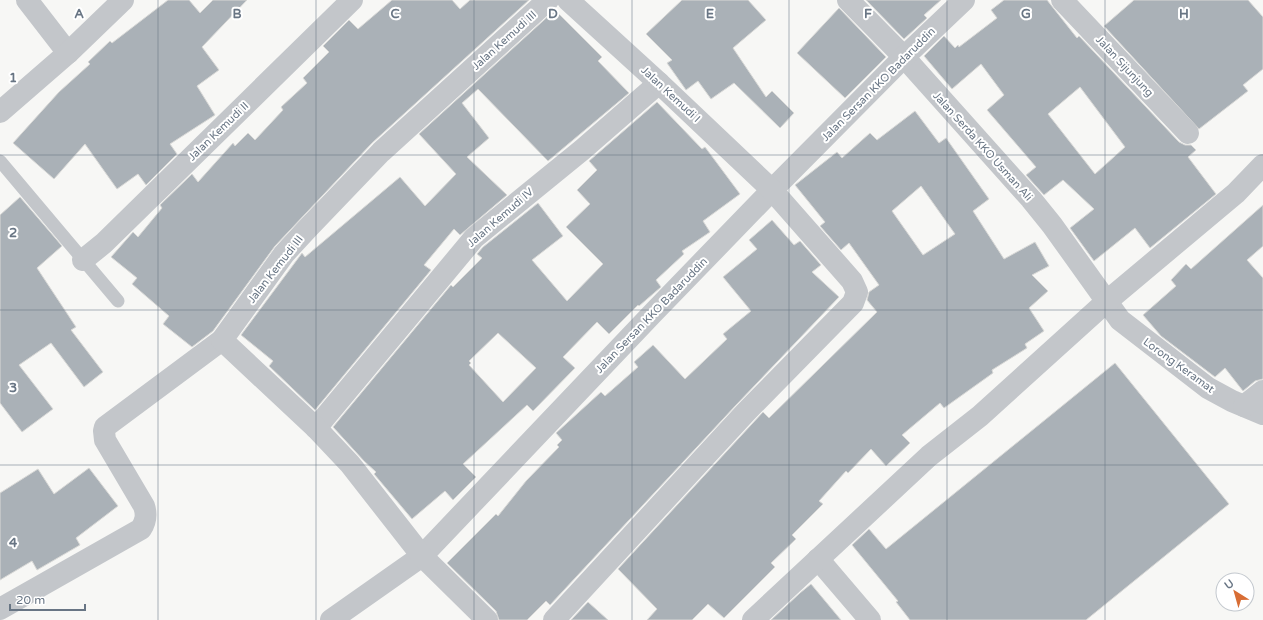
<svg xmlns="http://www.w3.org/2000/svg" width="1263" height="620" font-family="'Varela Round',sans-serif">
<style>
.building{fill:#aab1b7;stroke:#d9d9d7;fill-rule:evenodd}
.lines{fill:none;stroke-linecap:round;stroke-linejoin:round}
.service{stroke:#c3c6ca;stroke-width:13}
.minor{stroke:#c3c6ca;stroke-width:22}
.grid{fill:none;stroke:#687584;stroke-width:1;stroke-opacity:0.55}
.labels{text-anchor:middle;stroke-width:4;stroke-linejoin:round;paint-order:stroke}
.street-label{font-size:11px;fill:#687584;stroke:#fff}
.grid-label{font-size:13px;text-anchor:middle;font-weight:bold;fill:#687584;stroke:#fff;stroke-width:4;stroke-linejoin:round;paint-order:stroke}
</style>
<rect width="100%" height="100%" fill="#f7f7f5"/>
<g class="building">
<path d="M 168,0 L 189,0 L 200,13 L 213,0 L 247,0 L 202,47 L 219,70 L 197,86 L 215,115 L 170,144 L 177,154 L 146,185 L 138,174 L 117,189 L 85,144 L 54,179 L 13,143 L 59,92 L 90,64 L 88,62 L 110,41 L 112,43 Z"/>
<path d="M 392,0 L 452,0 L 460,9 L 470,0 L 529,0 L 372,143 L 275,246 L 213,331 L 192,347 L 163,324 L 169,316 L 132,284 L 137,278 L 111,257 L 133,232 L 138,237 L 162,208 L 160,205 L 192,174 L 198,182 L 233,143 L 235,146 L 248,133 L 255,140 L 283,110 L 281,107 L 307,83 L 303,78 L 329,52 L 323,46 L 349,20 L 358,29 Z"/>
<path d="M 682,0 L 748,0 L 766,20 L 733,48 L 766,97 L 772,91 L 794,113 L 780,128 L 734,83 L 711,99 L 698,81 L 686,90 L 667,63 L 672,60 L 646,34 Z"/>
<path d="M 866,0 L 941,0 L 924,15 L 927,18 L 904,39 Z"/>
<path d="M 1004,0 L 1047,0 L 1077,38 L 1079,36 L 1179,142 L 1185,145 L 1191,145 L 1196,150 L 1188,157 L 1216,194 L 1150,248 L 1135,228 L 1094,261 L 1070,228 L 1094,209 L 1063,180 L 1044,195 L 1026,175 L 1036,167 L 987,110 L 1004,95 L 981,64 L 952,89 L 924,56 L 944,36 L 955,48 L 958,45 L 959,47 L 997,18 L 991,10 ZM 1080,87 L 1125,147 L 1095,174 L 1048,114 Z"/>
<path d="M 1134,0 L 1248,0 L 1263,17 L 1263,69 L 1243,85 L 1248,91 L 1199,129 L 1104,26 Z"/>
<path d="M 839,8 L 886,57 L 845,98 L 797,53 Z"/>
<path d="M 555,10 L 602,57 L 598,61 L 629,93 L 548,161 L 478,89 L 462,103 L 489,138 L 467,157 L 507,195 L 460,235 L 454,229 L 424,265 L 431,270 L 315,410 L 269,366 L 273,361 L 241,335 L 302,253 L 305,257 L 400,177 L 425,206 L 456,174 L 419,134 Z"/>
<path d="M 657,102 L 702,149 L 705,147 L 740,194 L 703,221 L 710,232 L 682,251 L 684,254 L 656,280 L 661,287 L 639,306 L 638,305 L 609,334 L 597,322 L 563,357 L 575,368 L 533,411 L 527,405 L 463,464 L 476,477 L 453,500 L 445,491 L 412,519 L 374,474 L 376,472 L 364,461 L 333,427 L 451,285 L 453,287 L 482,258 L 477,254 L 483,247 L 538,203 L 563,236 L 532,260 L 567,301 L 603,264 L 566,227 L 590,204 L 577,190 L 597,170 L 589,161 ZM 498,333 L 536,368 L 503,402 L 469,365 L 471,363 L 469,361 Z"/>
<path d="M 915,111 L 939,143 L 946,138 L 989,199 L 973,211 L 1004,259 L 1035,242 L 1049,266 L 1032,275 L 1048,291 L 1029,308 L 1044,331 L 1025,344 L 1027,348 L 992,370 L 993,373 L 944,408 L 940,403 L 902,435 L 910,443 L 886,466 L 871,449 L 848,473 L 846,471 L 819,501 L 823,504 L 792,535 L 796,539 L 771,563 L 775,567 L 724,618 L 708,604 L 692,620 L 647,620 L 657,609 L 618,569 L 763,412 L 769,418 L 877,312 L 867,300 L 869,292 L 879,285 L 849,243 L 841,250 L 820,226 L 825,222 L 795,185 L 837,152 L 842,158 L 870,133 L 877,140 ZM 921,186 L 955,234 L 923,255 L 892,211 Z"/>
<path d="M 20,197 L 62,246 L 37,268 L 76,327 L 71,330 L 103,372 L 84,387 L 51,343 L 19,365 L 53,409 L 22,432 L 0,403 L 0,215 Z"/>
<path d="M 1263,205 L 1263,246 L 1247,260 L 1263,278 L 1263,379 L 1255,381 L 1243,391 L 1225,368 L 1215,377 L 1161,336 L 1143,315 L 1176,286 L 1171,280 L 1186,264 L 1191,269 Z"/>
<path d="M 772,220 L 794,245 L 800,241 L 821,265 L 812,272 L 839,297 L 737,404 L 550,605 L 546,601 L 527,620 L 499,620 L 496,611 L 447,563 L 496,514 L 498,516 L 526,481 L 559,447 L 557,445 L 562,440 L 556,433 L 601,392 L 605,396 L 638,367 L 634,362 L 653,345 L 685,379 L 727,339 L 723,334 L 751,311 L 723,277 L 757,249 L 749,240 Z"/>
<path d="M 1115,363 L 1229,504 L 1086,620 L 910,620 L 896,602 L 898,601 L 852,545 L 869,529 L 886,549 Z"/>
<path d="M 89,468 L 118,506 L 76,538 L 80,545 L 37,570 L 32,561 L 0,580 L 0,493 L 38,469 L 54,494 Z"/>
<path d="M 811,584 L 841,620 L 771,620 L 800,593 Z"/>
<path d="M 588,602 L 608,620 L 571,620 Z"/>
</g>
<g class="lines">
<path class="service" d="M 0,161 L 118,301"/>
<g class="minor">
<path d="M 27,0 L 68,53"/>
<path d="M 848,0 L 904,57 L 1031,199 L 1052,225 L 1120,320 L 1208,388 L 1232,401 L 1263,414"/>
<path d="M 1062,0 L 1188,133"/>
<path d="M 0,112 L 68,53 L 123,0"/>
<path d="M 83,260 L 104,243 L 352,0"/>
<path d="M 1244,406 L 1263,391"/>
<path d="M 316,428 L 474,238 L 582,150 L 659,83"/>
<path d="M 818,559 L 870,620"/>
<path d="M 0,609 L 141,529 C 146,521 147,515 144,506 L 105,440 L 104,431 L 105,427 L 222,340"/>
<path d="M 331,620 L 422,556 L 652,314 L 772,190 L 904,57 L 964,0"/>
<path d="M 487,620 L 422,556 L 350,464 L 316,428 L 222,340 L 284,254 L 308,228 L 381,152 L 548,0"/>
<path d="M 554,620 L 746,412 L 853,303 L 857,292 L 852,281 L 772,190 L 659,83 L 568,0"/>
<path d="M 753,620 L 929,456 L 980,416 L 1106,302 L 1236,193 L 1263,165"/>
</g>
</g>
<path class="grid" d="M 158,0 L 158,620M 316,0 L 316,620M 474,0 L 474,620M 632,0 L 632,620M 789,0 L 789,620M 947,0 L 947,620M 1105,0 L 1105,620M 0,155 L 1263,155M 0,310 L 1263,310M 0,465 L 1263,465"/>
<g class="labels">
<g class="street-label">
<text transform="translate(504 40) rotate(-42)" y="4">Jalan Kemudi III</text>
<text transform="translate(1125 66) rotate(47)" y="4">Jalan Sijunjung</text>
<text transform="translate(878 84) rotate(-45)" y="4">Jalan Sersan KKO Badaruddin</text>
<text transform="translate(671 94) rotate(43)" y="4">Jalan Kemudi I</text>
<text transform="translate(218 131) rotate(-44)" y="4">Jalan Kemudi II</text>
<text transform="translate(983 146) rotate(48)" y="4">Jalan Serda KKO Usman Ali</text>
<text transform="translate(500 217) rotate(-41)" y="4">Jalan Kemudi IV</text>
<text transform="translate(275 269) rotate(-52)" y="4">Jalan Kemudi III</text>
<text transform="translate(651 315) rotate(-46)" y="4">Jalan Sersan KKO Badaruddin</text>
<text transform="translate(1179 365) rotate(36)" y="4">Lorong Keramat</text>
</g>
</g>
<g class="grid-label">
<text x="79" y="18">A</text>
<text x="237" y="18">B</text>
<text x="395" y="18">C</text>
<text x="553" y="18">D</text>
<text x="710" y="18">E</text>
<text x="868" y="18">F</text>
<text x="1026" y="18">G</text>
<text x="1184" y="18">H</text>
<text x="13" y="82">1</text>
<text x="13" y="237">2</text>
<text x="13" y="392">3</text>
<text x="13" y="547">4</text>
</g>
<g transform="translate(1235 592) rotate(323)"><circle r="19" fill="#ffffff" stroke="#c3c8ce"/>
<path d="M0-3L7 15L0 10L-7 15Z" fill="#d86d34"/>
<text y="-6" font-size="11" font-weight="bold" text-anchor="middle" fill="#687584">U</text>
</g>
<path d="M10 604v6h75v-6" fill="none" stroke="#687584" stroke-width="2"/>
<text x="16" y="604" font-size="12" fill="#687584" stroke="#ffffff" stroke-width="3" paint-order="stroke">20 m</text>
</svg>
